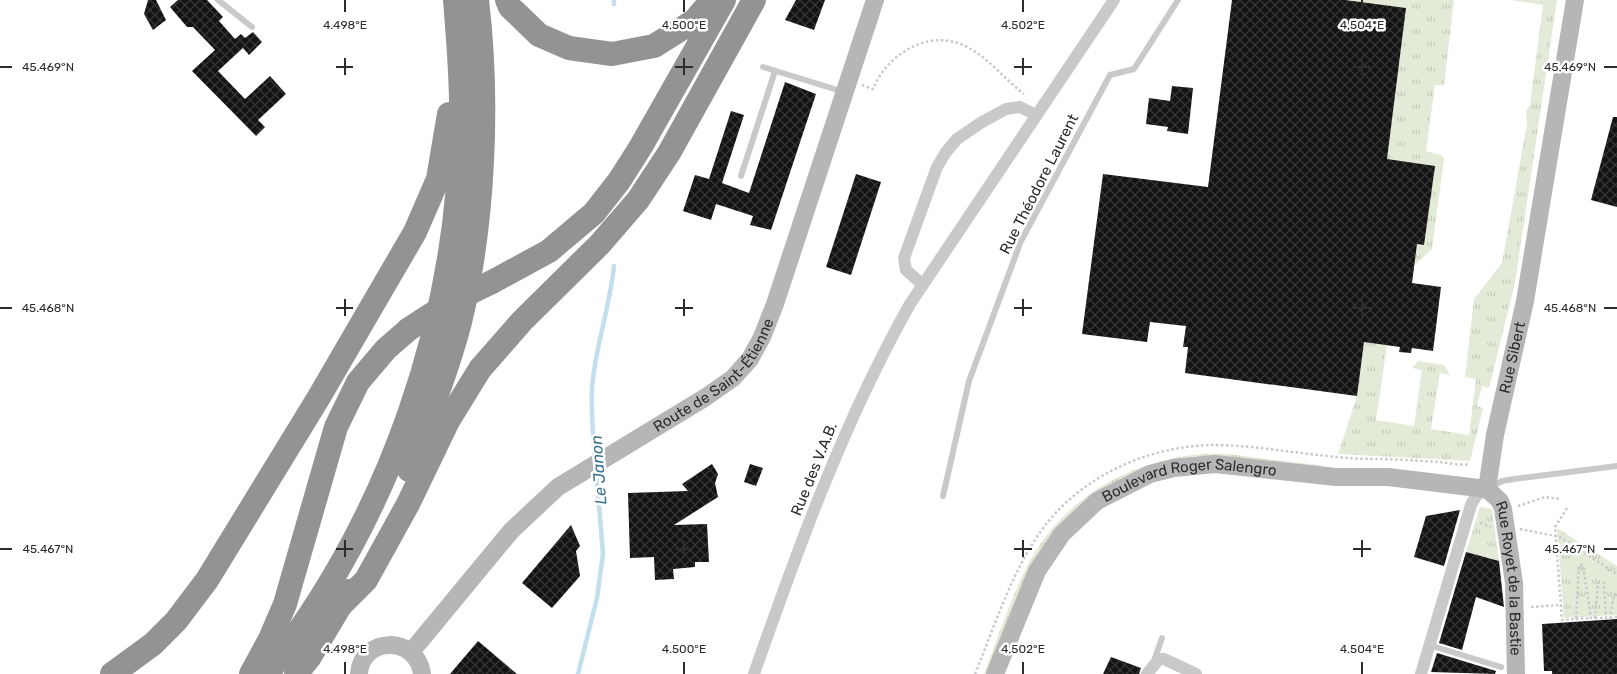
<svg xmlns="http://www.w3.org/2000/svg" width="1617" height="674" font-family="Rubik,sans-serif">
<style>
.grass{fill:url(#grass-tufts)}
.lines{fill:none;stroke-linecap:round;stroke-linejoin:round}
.stream{stroke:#c3deec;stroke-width:4.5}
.building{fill:url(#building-cross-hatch)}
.path{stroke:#c9c9c9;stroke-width:2.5;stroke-dasharray:2.5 2.5;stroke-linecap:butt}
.lane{stroke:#c9c9c9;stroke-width:6}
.street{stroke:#c9c9c9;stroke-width:12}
.secondary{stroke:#b6b6b6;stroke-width:18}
.highway{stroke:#939393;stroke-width:24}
.highway-bridge{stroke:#939393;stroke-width:24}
.ticks{fill:none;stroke:#2c2c2c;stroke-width:2}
.labels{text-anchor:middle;stroke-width:5;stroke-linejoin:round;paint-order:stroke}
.street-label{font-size:15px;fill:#2c2c2c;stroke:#fff}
.water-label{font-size:16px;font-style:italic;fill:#387190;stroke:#fff}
.ticks-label{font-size:12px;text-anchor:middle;fill:#2c2c2c;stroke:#fff;stroke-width:5;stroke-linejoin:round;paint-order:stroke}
</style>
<defs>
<pattern id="grass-tufts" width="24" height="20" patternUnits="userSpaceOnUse" patternTransform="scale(1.25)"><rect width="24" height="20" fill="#e3ebd8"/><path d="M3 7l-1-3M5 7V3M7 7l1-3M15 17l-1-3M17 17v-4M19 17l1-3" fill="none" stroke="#c3caba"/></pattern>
<pattern id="building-cross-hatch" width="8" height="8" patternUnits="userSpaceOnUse" patternTransform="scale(1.25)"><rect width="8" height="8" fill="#131313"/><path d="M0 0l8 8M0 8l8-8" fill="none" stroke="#363636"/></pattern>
</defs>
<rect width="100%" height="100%" fill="#fff"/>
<g class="grass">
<path d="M 1345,0 L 1454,0 L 1444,85 L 1435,85 L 1426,151 L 1441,155 L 1444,159 L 1432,249 L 1414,266 L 1417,244 L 1424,245 L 1434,166 L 1400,161 L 1378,228 L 1406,8 Z"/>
<path d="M 1511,0 L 1557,0 L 1515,283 L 1489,388 L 1482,386 L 1477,406 L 1483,408 L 1470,461 L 1338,454 L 1357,396 L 1372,278 L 1377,344 L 1387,345 L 1376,420 L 1414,426 L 1422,370 L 1412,368 L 1418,361 L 1444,365 L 1450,375 L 1440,373 L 1431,429 L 1469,435 L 1476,379 L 1465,377 L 1474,299 L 1502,263 L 1527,124 L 1526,111 L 1530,105 L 1543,5 Z"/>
<path d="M 1202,454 L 1228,454 L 1326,466 L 1137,471 L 1110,485 L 1072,513 L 988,674 L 984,674 C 998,637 1013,591 1032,557 C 1069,495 1132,460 1202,454 Z"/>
<path d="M 1480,507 L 1492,509 L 1499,561 L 1466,552 Z"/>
<path d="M 1557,528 L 1617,566 L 1617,615 L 1564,618 Z"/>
</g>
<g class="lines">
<g class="stream">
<path d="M 614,4 L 614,0"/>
<path d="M 595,458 C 593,436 591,411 592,388 C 595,347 610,307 614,266"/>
<path d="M 578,674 L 597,598 L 603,554 L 596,468"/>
</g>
</g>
<g class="building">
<path d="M 148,0 L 156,0 L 166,20 L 153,30 L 144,14 Z"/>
<path d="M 178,0 L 207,0 L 223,17 L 219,21 L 235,39 L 241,34 L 245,38 L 253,32 L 262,42 L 249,55 L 243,48 L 218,71 L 245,99 L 270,76 L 286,94 L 258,120 L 265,127 L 256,136 L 192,71 L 215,50 L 193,27 L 187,27 L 170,7 Z"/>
<path d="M 796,0 L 825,0 L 814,30 L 785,20 Z"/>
<path d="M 1232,0 L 1345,0 L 1406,8 L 1387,159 L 1435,166 L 1424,245 L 1417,244 L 1412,283 L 1441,287 L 1433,351 L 1412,348 L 1411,353 L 1399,352 L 1400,347 L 1364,342 L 1357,396 L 1185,373 L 1188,347 L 1183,347 L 1186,326 L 1150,322 L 1147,342 L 1082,334 L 1103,174 L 1208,187 Z"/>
<path d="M 785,82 L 816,94 L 771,230 L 750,225 L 753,216 L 716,204 L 711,220 L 683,211 L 695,175 L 709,179 L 731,111 L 744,115 L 722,183 L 749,193 Z"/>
<path d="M 1172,86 L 1193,88 L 1188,134 L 1167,131 L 1168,127 L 1146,124 L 1149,98 L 1170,101 Z"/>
<path d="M 1613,117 L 1617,117 L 1617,207 L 1591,200 Z"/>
<path d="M 856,174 L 881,182 L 851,275 L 826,267 Z"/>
<path d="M 712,464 L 718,474 L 715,483 L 718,497 L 674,525 L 707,524 L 709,562 L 695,562 L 695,567 L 673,569 L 674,579 L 655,580 L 654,557 L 630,558 L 628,493 L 688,491 L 682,484 Z"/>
<path d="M 750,464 L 763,468 L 756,486 L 744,482 Z"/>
<path d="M 1460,510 L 1444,566 L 1414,557 L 1426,516 Z"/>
<path d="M 571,525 L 580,546 L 576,551 L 580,576 L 552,608 L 522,583 Z"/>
<path d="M 1466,552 L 1499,561 L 1504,607 L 1476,597 L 1462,650 L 1439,643 Z"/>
<path d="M 1617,619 L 1617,674 L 1552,674 L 1552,671 L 1544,671 L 1542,624 Z"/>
<path d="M 478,641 L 517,674 L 450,674 Z"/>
<path d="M 1437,653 L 1496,671 L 1495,674 L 1431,672 Z"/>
<path d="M 1111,657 L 1141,668 L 1139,674 L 1103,674 Z"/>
</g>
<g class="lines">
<g class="path">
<path d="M 862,85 L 873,89 C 887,54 930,27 967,47 C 989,58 1004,79 1024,94"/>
<path d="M 1518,506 L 1545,497 L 1561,499"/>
<path d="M 1567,508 L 1555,527 L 1562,620 L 1576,619 L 1579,565 L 1583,565 L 1591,618 L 1595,618 L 1598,583 L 1604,583 L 1606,618 L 1610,618 L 1614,595 L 1617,595"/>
<path d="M 1480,523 L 1491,527"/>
<path d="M 1520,529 L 1560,537 L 1617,574"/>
<path d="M 1531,607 L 1560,605"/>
<path d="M 1595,618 L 1606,618"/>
<path d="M 1610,618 L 1617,617"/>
<path d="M 1576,619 L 1591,618"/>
<path d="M 975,674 C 993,630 1008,583 1033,543 C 1070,482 1140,447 1211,445 C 1266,445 1321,459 1376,459 C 1397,459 1419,461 1440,462 C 1449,463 1461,466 1470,464"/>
</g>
<g class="lane">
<path d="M 218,0 L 252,27"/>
<path d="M 763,67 L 844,92"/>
<path d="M 741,176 L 775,71"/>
<path d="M 1491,487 L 1502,481 L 1514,479 L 1617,466"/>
<path d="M 943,496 L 969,381 L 1021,241 L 1110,75 L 1134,69 L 1178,0"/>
<path d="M 1429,645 L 1501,667"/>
<path d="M 1154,661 L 1162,638"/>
</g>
<g class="street">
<path d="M 923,285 L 906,270 L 904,258 L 937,167 L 946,152 L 957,139 L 982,122 L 1006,109 L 1020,107 L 1036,115"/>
<path d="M 754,674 C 798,548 844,421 910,304 L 1114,0"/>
<path d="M 1147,674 L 1159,659 L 1164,659 L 1196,674"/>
<path d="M 1421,674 L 1471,505 L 1476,496 L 1487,489"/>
</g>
<g class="secondary">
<path id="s1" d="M 1487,489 L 1495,435 L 1525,301 L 1575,0"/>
<path id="s2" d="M 1487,489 L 1500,501 L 1503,509 L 1514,583 L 1516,674"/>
<path id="s3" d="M 411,652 L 511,531 L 558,487 L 706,397 L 733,378 L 750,359 L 762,337 L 775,304 L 875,0"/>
<path d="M 359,674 C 361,636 417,635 422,674"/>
<path id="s4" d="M 995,674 L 1037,571 L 1062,534 L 1097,501 L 1150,474 L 1174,468 L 1215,464 L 1336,477 L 1388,477 L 1487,489"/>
</g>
<g class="highway">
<path d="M 507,0 L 510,7 L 539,35 L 569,48 L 612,54 L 654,46 L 694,21 L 712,0"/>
<path d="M 492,282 L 549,251 L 594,213 L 619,181 L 640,148 L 724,0"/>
<path d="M 409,470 C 427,421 447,372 460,322 C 484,223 489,101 477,0"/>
<path d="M 342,604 L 366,580 L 408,504 L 448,421 L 480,369 L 522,321 L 600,244 L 638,200 L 669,153 L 754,0"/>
<path d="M 112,674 L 153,644 L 176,621 L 207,580 L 319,397 L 415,232 L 438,179 L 449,114"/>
<path d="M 251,674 L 270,639 L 285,604 L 336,427 L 358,382 L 386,349 L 409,329"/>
<path d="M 267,674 C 390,518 459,319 461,121 C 462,80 458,40 455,0"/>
<path d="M 296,674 L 309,658 L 349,591"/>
</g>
<path class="highway-bridge" d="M 409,329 L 449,303 L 492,282"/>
</g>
<path class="ticks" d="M 345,0 L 345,12M 684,0 L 684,12M 1023,0 L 1023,12M 1362,0 L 1362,12M 345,58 L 345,75M 684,58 L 684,75M 1023,58 L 1023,75M 1362,58 L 1362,75M 0,67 L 12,67M 336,67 L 353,67M 675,67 L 693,67M 1014,67 L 1032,67M 1353,67 L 1371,67M 1604,67 L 1617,67M 345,299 L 345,316M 684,299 L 684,316M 1023,299 L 1023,316M 1362,299 L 1362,316M 0,308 L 12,308M 336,308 L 353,308M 675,308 L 693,308M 1014,308 L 1032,308M 1353,308 L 1371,308M 1604,308 L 1617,308M 345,540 L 345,557M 684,540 L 684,557M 1023,540 L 1023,557M 1362,540 L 1362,557M 0,549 L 12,549M 336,549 L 353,549M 675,549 L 693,549M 1014,549 L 1032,549M 1353,549 L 1371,549M 1604,549 L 1617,549M 345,662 L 345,674M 684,662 L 684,674M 1023,662 L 1023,674M 1362,662 L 1362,674"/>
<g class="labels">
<g class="street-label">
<text transform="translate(1039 184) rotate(-63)" y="5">Rue Théodore Laurent</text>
<text dy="5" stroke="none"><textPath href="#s1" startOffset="134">Rue Sibert</textPath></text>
<text dy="5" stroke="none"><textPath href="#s3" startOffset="416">Route de Saint-Étienne</textPath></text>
<text transform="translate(814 469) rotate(-68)" y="5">Rue des V.A.B.</text>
<text dy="5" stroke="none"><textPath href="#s4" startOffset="301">Boulevard Roger Salengro</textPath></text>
<text dy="5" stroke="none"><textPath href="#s2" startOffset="96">Rue Royet de la Bastie</textPath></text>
</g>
<g class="water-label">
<text transform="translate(598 470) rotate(-94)" y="6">Le Janon</text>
</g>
</g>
<g class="ticks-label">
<text x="345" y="29">4.498°E</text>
<text x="684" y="29">4.500°E</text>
<text x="1023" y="29">4.502°E</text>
<text x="1362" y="29">4.504°E</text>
<text x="48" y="71">45.469°N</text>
<text x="1570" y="71">45.469°N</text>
<text x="48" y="312">45.468°N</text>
<text x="1570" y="312">45.468°N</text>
<text x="48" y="553">45.467°N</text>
<text x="1570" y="553">45.467°N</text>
<text x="345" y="653">4.498°E</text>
<text x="684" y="653">4.500°E</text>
<text x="1023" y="653">4.502°E</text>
<text x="1362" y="653">4.504°E</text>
</g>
</svg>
